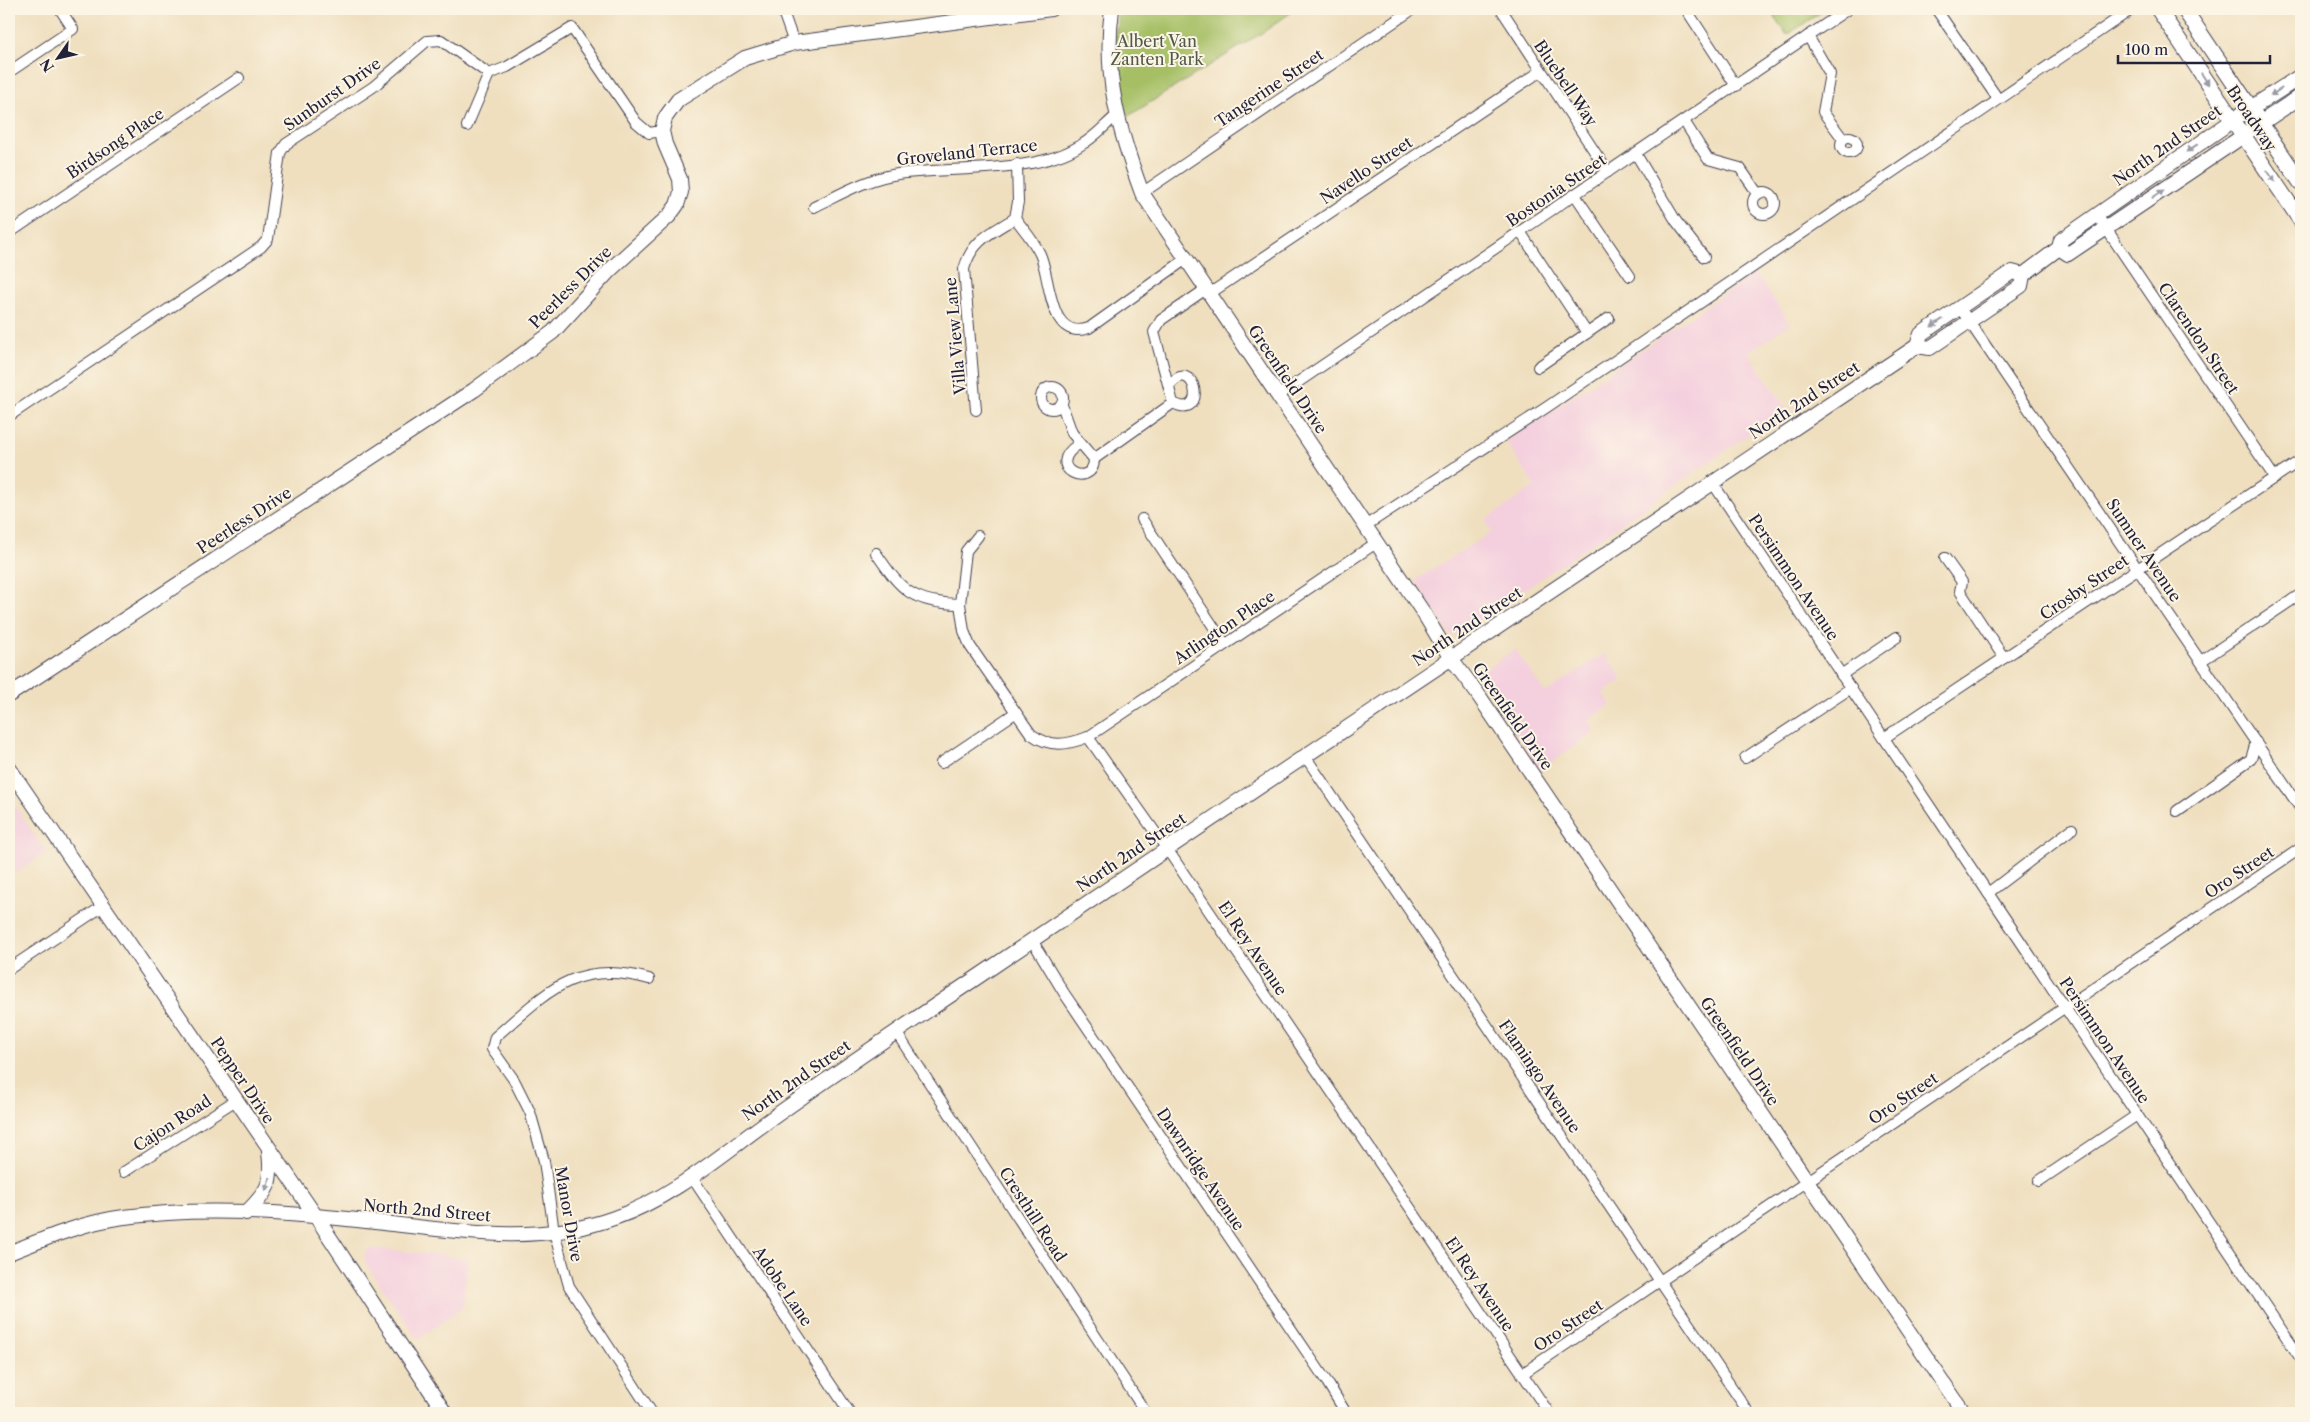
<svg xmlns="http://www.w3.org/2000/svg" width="2310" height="1422" font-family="'Libre Caslon Text',serif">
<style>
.built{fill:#f4cfde}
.green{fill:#a6bf65;stroke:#647050}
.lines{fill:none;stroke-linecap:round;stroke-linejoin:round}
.street-casing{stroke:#413e4f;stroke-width:12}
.secondary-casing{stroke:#413e4f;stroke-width:16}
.primary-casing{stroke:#413e4f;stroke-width:17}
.street{stroke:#fff;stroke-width:10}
.secondary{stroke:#fff;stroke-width:14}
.primary{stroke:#fff;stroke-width:15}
.oneway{fill:#9c9ca7}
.labels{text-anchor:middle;stroke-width:4;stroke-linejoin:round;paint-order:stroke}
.park-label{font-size:16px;fill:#50594a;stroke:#fcf5e5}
.street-label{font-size:16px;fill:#22223b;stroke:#fcf5e5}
</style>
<rect width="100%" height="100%" fill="#fcf5e5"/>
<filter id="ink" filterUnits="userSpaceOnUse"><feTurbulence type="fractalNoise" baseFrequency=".02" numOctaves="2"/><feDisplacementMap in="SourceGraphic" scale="10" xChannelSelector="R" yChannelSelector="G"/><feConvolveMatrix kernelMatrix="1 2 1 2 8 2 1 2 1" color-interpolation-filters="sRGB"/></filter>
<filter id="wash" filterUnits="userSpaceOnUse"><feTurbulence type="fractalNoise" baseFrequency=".0096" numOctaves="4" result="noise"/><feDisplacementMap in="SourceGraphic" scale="20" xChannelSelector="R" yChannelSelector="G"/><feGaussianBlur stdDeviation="1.12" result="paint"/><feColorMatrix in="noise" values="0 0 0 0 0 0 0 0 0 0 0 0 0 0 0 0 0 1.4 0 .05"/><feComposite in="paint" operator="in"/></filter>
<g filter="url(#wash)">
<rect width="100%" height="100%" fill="#efdfbf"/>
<g class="built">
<path d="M 1755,273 L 1790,323 L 1748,353 L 1786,408 L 1595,542 L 1455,636 L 1449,633 L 1415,580 L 1492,532 L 1485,521 L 1535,486 L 1506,442 Z"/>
<path d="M 1515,649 L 1545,693 L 1605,653 L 1623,680 L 1603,693 L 1611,705 L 1589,720 L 1596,731 L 1540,770 L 1510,724 L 1484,671 Z"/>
<path d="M 9,797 L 46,853 L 9,877 Z"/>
<path d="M 373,1248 L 468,1258 L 463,1307 L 418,1339 L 368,1267 L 364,1256 L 365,1251 Z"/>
</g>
<g class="green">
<path d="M 1119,9 L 1296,9 L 1265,31 L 1122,120 C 1115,84 1112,45 1119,9 Z"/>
<path d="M 1769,9 L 1826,9 L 1787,35 Z"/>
</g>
</g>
<g filter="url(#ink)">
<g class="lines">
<g class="street-casing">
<g id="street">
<path d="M 782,9 L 794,43"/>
<path d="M 1501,9 L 1608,172"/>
<path d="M 1686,9 L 1736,86"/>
<path d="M 1936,9 L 1998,99"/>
<path d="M 1808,36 L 1830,74 L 1823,112 L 1843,139"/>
<path d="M 9,72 L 73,29 L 60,9"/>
<path d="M 489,74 L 507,67 L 572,28 L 636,122 L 649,133 L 662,131"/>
<path d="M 1684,121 L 1708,159 L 1740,168 L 1758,194"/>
<circle cx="1849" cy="145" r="8"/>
<path d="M 1636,154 L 1676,221 L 1704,257"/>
<circle cx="1764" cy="203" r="11"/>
<path d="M 1142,193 L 1413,9"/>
<path d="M 1575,195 L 1630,276"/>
<path d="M 814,207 C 841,194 868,178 898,174 C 953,166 1035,175 1081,145 C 1094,138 1105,125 1116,116"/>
<path d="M 2097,215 L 2275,478"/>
<path d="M 1015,218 C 1024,230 1034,241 1040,254 C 1051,278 1048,342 1089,328 L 1186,259"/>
<path d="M 9,233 L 239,78"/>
<path d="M 1521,233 L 1587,333"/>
<path d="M 1209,294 L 1541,71"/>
<path d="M 1960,308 L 2301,809"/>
<path d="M 1538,367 L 1609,318"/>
<path d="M 1169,386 C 1195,352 1209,422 1173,403"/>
<circle cx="1052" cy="398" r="11"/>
<path d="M 1279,395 L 1848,9"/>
<path d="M 1062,405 L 1072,433 L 1094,459 L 1173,403 L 1154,332 L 1161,320 L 1206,289"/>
<path d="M 976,410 L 964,269 C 972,240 991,233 1015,218 L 1018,202 L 1017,164"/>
<path d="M 9,416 L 261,247 L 268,239 L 280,153 L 286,144 L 373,87 L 427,41 L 441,40 L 489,74 L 467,126"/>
<path d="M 1079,444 C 1041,468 1094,491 1094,459"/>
<path d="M 1712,482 L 2301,1359"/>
<path d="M 1142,519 L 1225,644"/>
<path d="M 1365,526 L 1547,407 L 2132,9"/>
<path d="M 978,536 L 966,551 L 960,604 L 964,631 L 970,646 L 1031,734 C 1050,748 1067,745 1088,737 L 1376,543"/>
<path d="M 876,553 C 901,590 912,603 960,604"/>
<path d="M 1945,558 L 1962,582 L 1960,591 L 2004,658"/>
<path d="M 2201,661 L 2301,594"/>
<path d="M 1841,675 L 1897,637"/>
<path d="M 1088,737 L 1167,849 L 1549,1413"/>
<path d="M 1884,738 L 2301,460"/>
<path d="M 1305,756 L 1749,1413"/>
<path d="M 1745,758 L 1851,688"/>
<path d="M 941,763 L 1015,713"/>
<path d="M 2177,811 L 2251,759 L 2256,742"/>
<path d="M 1988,893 L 2072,829"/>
<path d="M 1032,940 L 1064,993 L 1327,1382 L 1346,1413"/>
<path d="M 9,969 L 103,906"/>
<path d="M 649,979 C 576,958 546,993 495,1037 L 492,1049 L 514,1080 L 530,1112 L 544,1161 L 554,1232 L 569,1286 L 652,1413"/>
<path d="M 896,1032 L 1146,1413"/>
<path d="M 124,1172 L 236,1100"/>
<path d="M 691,1176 L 850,1413"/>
<path d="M 2039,1181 L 2137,1115"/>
<path d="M 1522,1374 L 2301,848"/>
</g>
</g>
<g class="secondary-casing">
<g id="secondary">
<path d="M 1112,9 C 1103,76 1119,131 1142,193 L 1423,612 L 1450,657 L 1477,693 L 1964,1413"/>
<path d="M 2059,248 L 2068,254 L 2243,136"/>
<path d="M 1917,346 L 1930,348 L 2021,286 L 2023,275 L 2059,248 L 2061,240 L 2232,121"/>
<path d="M 9,695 L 474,390 L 553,332 L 610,270 L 669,216 L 677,205 L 681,192 L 680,179 L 665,144 L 662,131 L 665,118 L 678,100 L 745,58 L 794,43 L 1051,9"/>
<path d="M 9,768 L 317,1218 L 445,1413"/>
<path d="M 246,1213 C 268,1191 273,1184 269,1152"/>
<path d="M 9,1253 C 46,1238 84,1222 124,1217 C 204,1206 295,1213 375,1222 C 455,1231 537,1246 614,1218 C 672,1198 722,1154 771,1119 C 840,1070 909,1023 979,976 C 1291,765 1604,555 1917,346 L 1921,334 L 2012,272 L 2023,275"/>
</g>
</g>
<g class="primary-casing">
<g id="primary">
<path d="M 2158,9 L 2301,221"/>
<path d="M 2184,9 L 2301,183"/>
<path d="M 2242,114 L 2301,76"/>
<path d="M 2252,129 L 2301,96"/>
</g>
</g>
<use href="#street" class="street"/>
<use href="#secondary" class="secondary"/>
<use href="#primary" class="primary"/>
</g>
<defs><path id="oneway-solid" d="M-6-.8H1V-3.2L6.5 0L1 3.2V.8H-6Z" transform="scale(1.25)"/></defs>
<g class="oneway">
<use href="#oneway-solid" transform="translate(2205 79) rotate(57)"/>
<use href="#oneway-solid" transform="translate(2276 92) rotate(148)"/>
<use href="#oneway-solid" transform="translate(2192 148) rotate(146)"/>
<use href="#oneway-solid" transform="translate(2271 176) rotate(56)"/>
<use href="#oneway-solid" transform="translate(2158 194) rotate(-34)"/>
<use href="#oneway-solid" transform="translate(1937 323) rotate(146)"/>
<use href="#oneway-solid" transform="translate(268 1184) rotate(109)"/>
</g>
</g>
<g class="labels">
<g class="park-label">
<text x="1157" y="47">Albert Van<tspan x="1157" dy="18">Zanten Park</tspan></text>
</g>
<g class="street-label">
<text transform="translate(1566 83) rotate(56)" y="6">Bluebell Way</text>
<text transform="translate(1269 88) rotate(-34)" y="6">Tangerine Street</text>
<text transform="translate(332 94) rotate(-35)" y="6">Sunburst Drive</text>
<text transform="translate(2252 118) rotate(56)" y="6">Broadway</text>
<text transform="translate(115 143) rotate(-34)" y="6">Birdsong Place</text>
<text transform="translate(2167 145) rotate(-35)" y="6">North 2nd Street</text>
<text transform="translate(967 152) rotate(-6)" y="6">Groveland Terrace</text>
<text transform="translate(1366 170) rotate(-34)" y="6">Navello Street</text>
<text transform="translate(1556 190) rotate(-34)" y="6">Bostonia Street</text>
<text transform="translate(570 287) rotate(-45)" y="6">Peerless Drive</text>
<text transform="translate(955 336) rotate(-95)" y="6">Villa View Lane</text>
<text transform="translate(2199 338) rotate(56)" y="6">Clarendon Street</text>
<text transform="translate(1288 379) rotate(56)" y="6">Greenfield Drive</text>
<text transform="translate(1804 400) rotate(-33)" y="6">North 2nd Street</text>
<text transform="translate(244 520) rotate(-33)" y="6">Peerless Drive</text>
<text transform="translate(2144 550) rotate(56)" y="6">Sumner Avenue</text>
<text transform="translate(1794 577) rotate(56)" y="6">Persimmon Avenue</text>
<text transform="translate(2084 587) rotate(-34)" y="6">Crosby Street</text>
<text transform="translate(1467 626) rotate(-34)" y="6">North 2nd Street</text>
<text transform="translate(1224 627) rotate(-34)" y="6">Arlington Place</text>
<text transform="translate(1513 716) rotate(55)" y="6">Greenfield Drive</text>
<text transform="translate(1131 852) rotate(-34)" y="6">North 2nd Street</text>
<text transform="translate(2239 872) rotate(-34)" y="6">Oro Street</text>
<text transform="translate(1253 948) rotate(56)" y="6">El Rey Avenue</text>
<text transform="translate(2105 1040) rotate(56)" y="6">Persimmon Avenue</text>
<text transform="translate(1740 1051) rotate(56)" y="6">Greenfield Drive</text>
<text transform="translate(1540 1076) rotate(56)" y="6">Flamingo Avenue</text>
<text transform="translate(243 1080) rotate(56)" y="6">Pepper Drive</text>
<text transform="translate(796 1080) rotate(-35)" y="6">North 2nd Street</text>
<text transform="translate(1903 1098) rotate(-34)" y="6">Oro Street</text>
<text transform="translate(172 1123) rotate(-33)" y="6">Cajon Road</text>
<text transform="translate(1201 1169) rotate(56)" y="6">Dawnridge Avenue</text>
<text transform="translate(427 1210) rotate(5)" y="6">North 2nd Street</text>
<text transform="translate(569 1214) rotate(80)" y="6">Manor Drive</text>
<text transform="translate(1033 1214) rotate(57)" y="6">Cresthill Road</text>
<text transform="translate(1480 1284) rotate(56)" y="6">El Rey Avenue</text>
<text transform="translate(783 1286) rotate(56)" y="6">Adobe Lane</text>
<text transform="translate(1568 1325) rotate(-34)" y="6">Oro Street</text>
</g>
</g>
<rect width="2310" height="1422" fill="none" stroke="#fcf5e5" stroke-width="30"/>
<g transform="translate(58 58) rotate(236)" stroke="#fcf5e5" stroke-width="4" paint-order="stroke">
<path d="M0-4L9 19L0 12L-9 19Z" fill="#22223b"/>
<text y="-8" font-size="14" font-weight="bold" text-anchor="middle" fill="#22223b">N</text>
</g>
<path d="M2118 55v8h152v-8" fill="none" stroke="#22223b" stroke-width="2.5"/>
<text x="2125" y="55" font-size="15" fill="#22223b" stroke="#fcf5e5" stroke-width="4" paint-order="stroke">100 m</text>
</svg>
